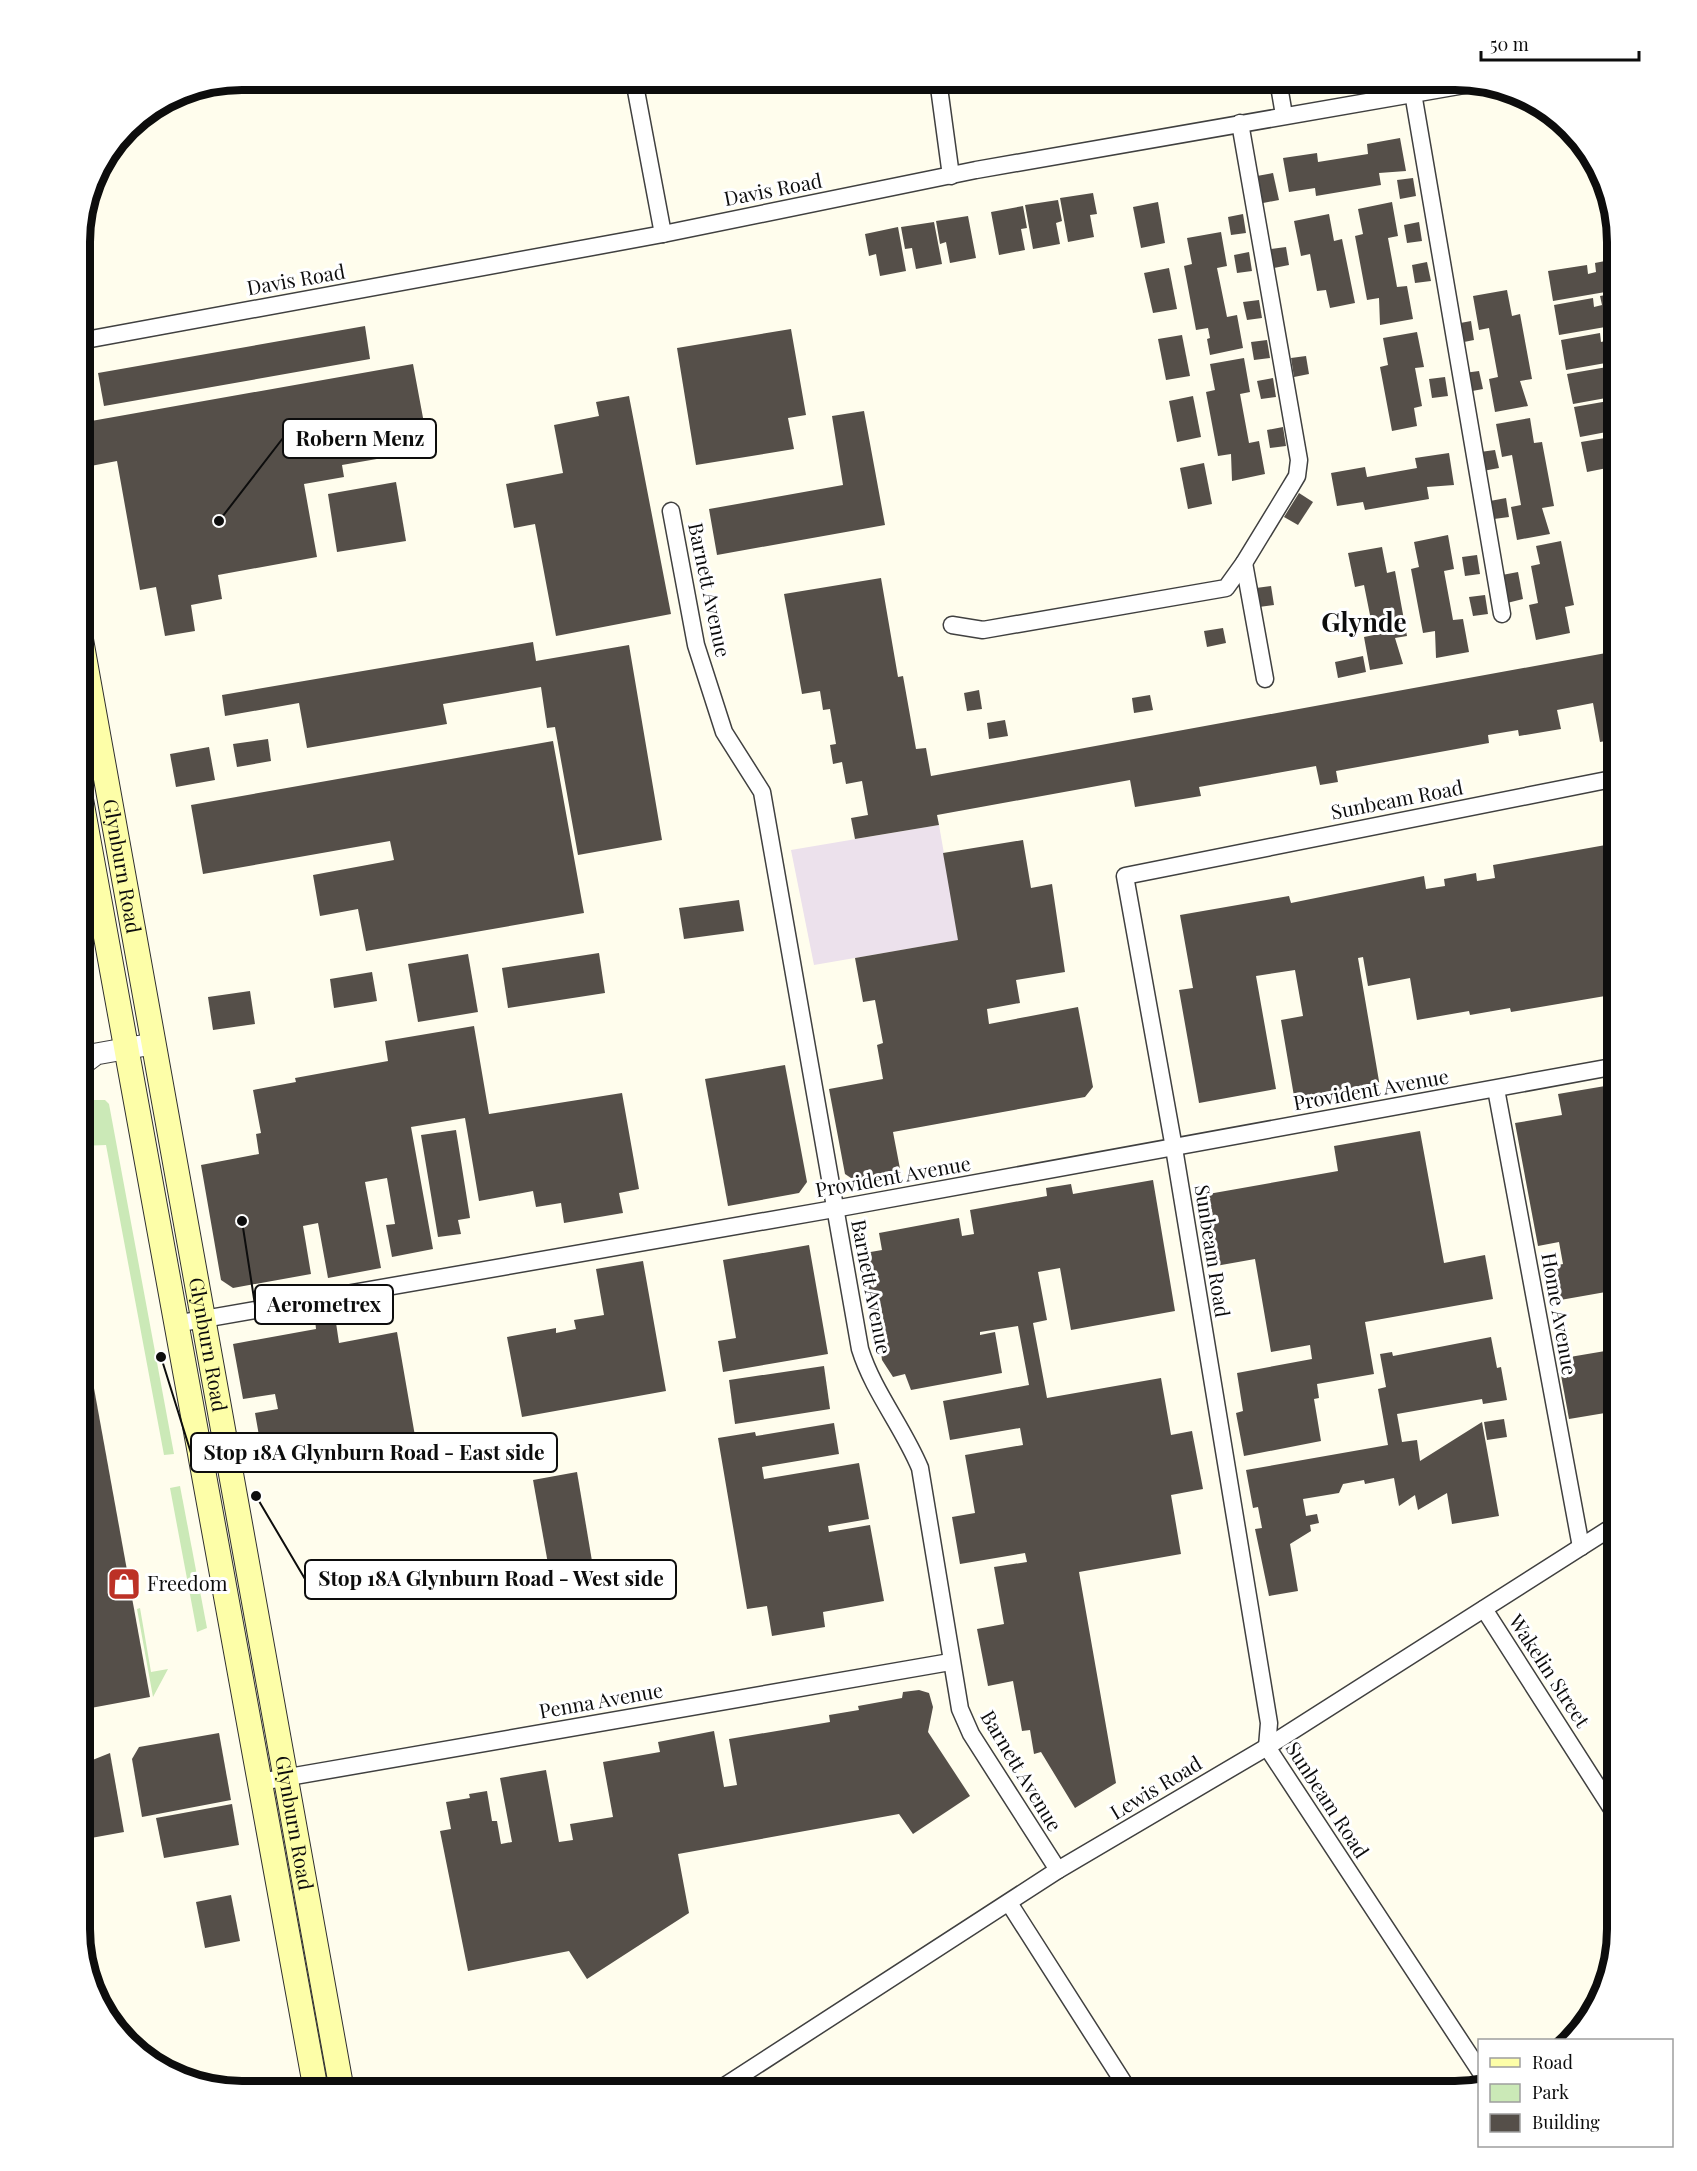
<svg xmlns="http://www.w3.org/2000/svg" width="1697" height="2171" font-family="'Playfair Display',serif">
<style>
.industrial{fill:#ece1ec}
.green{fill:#cbe9b7}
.building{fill:#554f49}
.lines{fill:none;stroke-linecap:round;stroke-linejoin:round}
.minor-casing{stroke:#404040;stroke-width:19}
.tertiary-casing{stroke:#404040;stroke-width:23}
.secondary-casing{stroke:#2f2f2f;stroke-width:26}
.minor{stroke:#fff;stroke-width:16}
.tertiary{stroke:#fff;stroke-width:21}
.secondary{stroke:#fdfea8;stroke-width:24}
.labels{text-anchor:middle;stroke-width:6;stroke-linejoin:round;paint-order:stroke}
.street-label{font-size:20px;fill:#0d0d0d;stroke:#fff}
.poi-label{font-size:20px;fill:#0d0d0d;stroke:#fff;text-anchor:start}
.district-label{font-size:26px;font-weight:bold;fill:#0d0d0d;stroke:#fff}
.rim{fill:none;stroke:#0d0d0d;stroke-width:8}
.leader{fill:none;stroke:#0d0d0d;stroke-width:2}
.callout-dot{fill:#0d0d0d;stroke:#fff;stroke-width:2}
.callout{fill:#fff;stroke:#0d0d0d;stroke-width:2}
.callout-label{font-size:21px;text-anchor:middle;font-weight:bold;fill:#0d0d0d}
</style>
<rect width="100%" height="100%" fill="#fffded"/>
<path class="industrial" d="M 939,825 L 959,940 L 814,965 L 791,850 Z"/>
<g class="green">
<path d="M 91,1100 L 105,1100 L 109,1104 L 174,1454 L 164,1455 L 106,1145 L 80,1146 L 80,1113 Z"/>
<path d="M 180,1486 L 207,1628 L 197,1632 L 170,1488 Z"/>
<path d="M 140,1608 L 151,1672 L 168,1669 L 153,1697 L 137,1609 Z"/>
</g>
<g class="building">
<path d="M 1400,138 L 1406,171 L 1379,173 L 1381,185 L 1316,196 L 1315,188 L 1289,192 L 1283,158 L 1317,153 L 1318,162 L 1368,154 L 1367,144 Z"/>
<path d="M 1273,173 L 1279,200 L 1263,203 L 1257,176 Z"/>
<path d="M 1413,178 L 1416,196 L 1400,199 L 1397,180 Z"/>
<path d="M 1093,193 L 1097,214 L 1090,215 L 1094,237 L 1068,242 L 1060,198 Z"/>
<path d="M 1058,200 L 1062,221 L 1056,223 L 1060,244 L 1033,249 L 1025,205 Z"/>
<path d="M 1158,202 L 1165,243 L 1141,248 L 1133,207 Z"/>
<path d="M 1392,202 L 1398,236 L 1388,238 L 1397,287 L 1407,286 L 1413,319 L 1380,325 L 1379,298 L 1367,300 L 1355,236 L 1363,234 L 1358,209 Z"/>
<path d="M 1023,206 L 1027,228 L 1021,229 L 1025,250 L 999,255 L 991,212 Z"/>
<path d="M 1243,214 L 1246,233 L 1231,235 L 1228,217 Z"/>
<path d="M 1329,214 L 1334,241 L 1342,239 L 1355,303 L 1330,308 L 1326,290 L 1317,291 L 1310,254 L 1301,256 L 1294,221 Z"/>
<path d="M 968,216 L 976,258 L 950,263 L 946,242 L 940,244 L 936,221 Z"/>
<path d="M 934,222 L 942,264 L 916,269 L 912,248 L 905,249 L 901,227 Z"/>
<path d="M 1419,222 L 1422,241 L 1407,243 L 1404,225 Z"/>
<path d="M 898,227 L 906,271 L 880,276 L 876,254 L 869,256 L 865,234 Z"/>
<path d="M 1221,232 L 1227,266 L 1217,268 L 1227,317 L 1237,315 L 1243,348 L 1210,355 L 1207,339 L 1210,338 L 1208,328 L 1196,330 L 1184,266 L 1192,264 L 1187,238 Z"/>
<path d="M 1286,247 L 1289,265 L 1274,268 L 1271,249 Z"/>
<path d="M 1249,252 L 1252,271 L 1237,273 L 1234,255 Z"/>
<path d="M 1615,259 L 1617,290 L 1553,301 L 1548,271 L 1587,265 L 1588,274 L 1596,272 L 1595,263 Z"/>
<path d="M 1427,262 L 1431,281 L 1415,283 L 1412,265 Z"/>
<path d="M 1169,268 L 1177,309 L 1153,313 L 1144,273 Z"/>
<path d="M 1507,290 L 1512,316 L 1520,314 L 1532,379 L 1520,381 L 1528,406 L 1495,412 L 1489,379 L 1498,377 L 1489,328 L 1479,330 L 1473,296 Z"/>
<path d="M 1617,293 L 1617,325 L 1559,335 L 1554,305 L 1593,298 L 1594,307 L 1602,305 L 1600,296 Z"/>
<path d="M 1259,300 L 1262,318 L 1247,320 L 1243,302 Z"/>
<path d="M 1471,321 L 1474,340 L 1459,343 L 1455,324 Z"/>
<path d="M 365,326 L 370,359 L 104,406 L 98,373 Z"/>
<path d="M 791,329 L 806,415 L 788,418 L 794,449 L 696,465 L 677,348 Z"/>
<path d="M 1617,329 L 1617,361 L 1566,370 L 1561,340 L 1600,333 L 1601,342 L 1609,340 L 1608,331 Z"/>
<path d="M 1417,332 L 1424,367 L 1415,368 L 1422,406 L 1414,408 L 1417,426 L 1392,431 L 1380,367 L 1388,365 L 1383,338 Z"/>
<path d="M 1182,335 L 1190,376 L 1166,380 L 1158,339 Z"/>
<path d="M 1267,340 L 1270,358 L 1254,360 L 1251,342 Z"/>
<path d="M 1306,356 L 1309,374 L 1294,377 L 1291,358 Z"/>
<path d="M 1244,358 L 1250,392 L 1240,394 L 1249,443 L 1259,441 L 1265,474 L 1232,481 L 1231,454 L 1218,456 L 1206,392 L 1215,390 L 1210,364 Z"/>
<path d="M 413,364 L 429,450 L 342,465 L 344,477 L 304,484 L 317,557 L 218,575 L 222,599 L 191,605 L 195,631 L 165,636 L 156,587 L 140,590 L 117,461 L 80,468 L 80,423 Z"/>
<path d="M 1617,365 L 1617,396 L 1573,404 L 1567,374 L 1607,367 L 1608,376 L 1616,375 L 1614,366 Z"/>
<path d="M 1479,371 L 1483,389 L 1467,392 L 1464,373 Z"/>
<path d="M 1445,377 L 1448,396 L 1432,398 L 1429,379 Z"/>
<path d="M 1273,378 L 1276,397 L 1261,399 L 1257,381 Z"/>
<path d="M 629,396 L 671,614 L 556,636 L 535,524 L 514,528 L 506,484 L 563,473 L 554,425 L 599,416 L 596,402 Z"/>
<path d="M 1193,396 L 1201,437 L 1177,442 L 1169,401 Z"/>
<path d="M 1614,400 L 1615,409 L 1617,409 L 1617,430 L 1580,437 L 1574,407 Z"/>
<path d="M 864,411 L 885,525 L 717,555 L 709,509 L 843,485 L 832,416 Z"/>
<path d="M 1530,418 L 1534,443 L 1542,442 L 1554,506 L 1542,508 L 1550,534 L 1517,540 L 1511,507 L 1521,505 L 1512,455 L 1502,457 L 1496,424 Z"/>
<path d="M 1283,427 L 1286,446 L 1270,448 L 1267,430 Z"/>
<path d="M 1617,436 L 1617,466 L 1587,472 L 1581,442 Z"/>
<path d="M 1495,450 L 1499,468 L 1483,471 L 1480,452 Z"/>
<path d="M 1449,453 L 1454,485 L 1427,487 L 1429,499 L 1365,510 L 1363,502 L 1337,506 L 1331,473 L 1365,467 L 1367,477 L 1417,468 L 1415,458 Z"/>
<path d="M 1204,463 L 1212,504 L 1188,509 L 1180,468 Z"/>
<path d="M 396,482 L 406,541 L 337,552 L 328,494 Z"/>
<path d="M 1299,493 L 1313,502 L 1298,525 L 1284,517 Z"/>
<path d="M 1506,498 L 1509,517 L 1494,519 L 1490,501 Z"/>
<path d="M 1448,535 L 1454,569 L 1444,571 L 1453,620 L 1463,619 L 1469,652 L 1436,658 L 1435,631 L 1423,633 L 1411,569 L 1419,567 L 1414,542 Z"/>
<path d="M 1561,541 L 1574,605 L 1565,607 L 1570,633 L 1536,640 L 1529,605 L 1538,603 L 1531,566 L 1540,564 L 1536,546 Z"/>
<path d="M 1382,547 L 1387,573 L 1395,571 L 1407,636 L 1395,638 L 1403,664 L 1370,670 L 1364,637 L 1374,635 L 1364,585 L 1355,587 L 1348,553 Z"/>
<path d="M 1477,555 L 1480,574 L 1465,576 L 1462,557 Z"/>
<path d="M 1518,572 L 1523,599 L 1507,603 L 1502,575 Z"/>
<path d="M 881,578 L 898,677 L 903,676 L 916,749 L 926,748 L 931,776 L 1617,651 L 1617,668 L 1614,668 L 1617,689 L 1617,739 L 1600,742 L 1593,703 L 1557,710 L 1561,729 L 1519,736 L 1518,730 L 1488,735 L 1489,743 L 1336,771 L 1338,782 L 1320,785 L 1316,766 L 1199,787 L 1201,796 L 1135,807 L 1130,780 L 937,815 L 939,825 L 855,839 L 851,818 L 868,815 L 862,781 L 846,784 L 842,762 L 833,764 L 830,745 L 836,744 L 830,709 L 823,710 L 820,691 L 802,694 L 784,594 Z"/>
<path d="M 1271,586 L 1274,605 L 1259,607 L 1256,588 Z"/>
<path d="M 1485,595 L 1488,614 L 1473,616 L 1469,597 Z"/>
<path d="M 1223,628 L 1226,643 L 1207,647 L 1204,631 Z"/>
<path d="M 533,642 L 536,661 L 629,645 L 662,840 L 578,855 L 555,727 L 547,728 L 541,687 L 443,704 L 447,724 L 307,748 L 299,703 L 225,716 L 222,695 Z"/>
<path d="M 1363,656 L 1366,672 L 1338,678 L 1335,662 Z"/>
<path d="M 979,690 L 982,709 L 967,711 L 964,693 Z"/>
<path d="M 1150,695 L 1153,710 L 1134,713 L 1132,698 Z"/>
<path d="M 1005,720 L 1008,736 L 989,739 L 987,723 Z"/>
<path d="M 268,739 L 271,761 L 237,767 L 233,744 Z"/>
<path d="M 553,741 L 584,913 L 366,951 L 358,909 L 320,916 L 313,875 L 394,860 L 390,841 L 203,874 L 191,805 Z"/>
<path d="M 209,747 L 215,780 L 176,787 L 170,754 Z"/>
<path d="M 1023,840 L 1031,888 L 1052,884 L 1065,972 L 1016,980 L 1020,1003 L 987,1009 L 989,1024 L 1078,1007 L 1093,1087 L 1085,1097 L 893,1132 L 901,1174 L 857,1182 L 845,1174 L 829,1089 L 883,1079 L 877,1045 L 883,1043 L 875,1000 L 863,1002 L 855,958 L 958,940 L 943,853 Z"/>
<path d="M 1617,843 L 1617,994 L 1511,1012 L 1510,1008 L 1470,1015 L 1469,1011 L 1417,1020 L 1410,978 L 1368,986 L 1363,957 L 1358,958 L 1380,1087 L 1295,1102 L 1281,1020 L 1303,1016 L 1295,970 L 1256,976 L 1276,1089 L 1199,1103 L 1179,990 L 1193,988 L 1180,915 L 1289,896 L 1291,903 L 1424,876 L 1426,889 L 1445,886 L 1444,879 L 1476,873 L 1477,881 L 1495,878 L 1493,865 Z"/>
<path d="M 739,900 L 744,931 L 684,939 L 679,908 Z"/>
<path d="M 599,953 L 605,993 L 508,1008 L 502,968 Z"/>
<path d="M 468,954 L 478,1012 L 418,1022 L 408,964 Z"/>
<path d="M 372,972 L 377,1001 L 334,1008 L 330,979 Z"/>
<path d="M 250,991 L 255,1024 L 213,1030 L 208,997 Z"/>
<path d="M 474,1026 L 489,1114 L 622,1093 L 639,1189 L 619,1193 L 623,1213 L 564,1223 L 561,1203 L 536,1207 L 533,1191 L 479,1201 L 465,1118 L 411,1127 L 433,1249 L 392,1257 L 386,1225 L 395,1224 L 387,1178 L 365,1182 L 381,1268 L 328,1278 L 318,1223 L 303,1226 L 311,1274 L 233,1288 L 221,1280 L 201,1165 L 259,1154 L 256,1134 L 261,1133 L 253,1090 L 296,1082 L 295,1078 L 388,1061 L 385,1041 Z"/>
<path d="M 785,1065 L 807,1182 L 799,1193 L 728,1206 L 705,1079 Z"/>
<path d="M 1617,1084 L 1617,1290 L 1549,1302 L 1543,1268 L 1563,1264 L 1559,1242 L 1538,1246 L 1515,1123 L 1562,1115 L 1558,1094 Z"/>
<path d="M 456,1130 L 470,1218 L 458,1220 L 461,1234 L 438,1237 L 421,1135 Z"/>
<path d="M 1420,1131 L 1444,1263 L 1485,1255 L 1493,1299 L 1365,1322 L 1374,1374 L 1317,1384 L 1319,1398 L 1314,1399 L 1321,1441 L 1244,1456 L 1236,1413 L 1243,1411 L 1237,1373 L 1312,1359 L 1310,1345 L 1271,1352 L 1255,1259 L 1210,1267 L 1197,1196 L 1338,1171 L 1334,1146 Z"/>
<path d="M 1153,1180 L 1175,1311 L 1071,1330 L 1060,1268 L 1038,1272 L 1047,1320 L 1033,1323 L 1047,1398 L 1161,1378 L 1171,1435 L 1192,1431 L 1203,1489 L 1171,1495 L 1181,1554 L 1079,1572 L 1116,1783 L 1075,1808 L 1041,1752 L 1034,1754 L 1030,1730 L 1022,1731 L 1013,1681 L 988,1686 L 977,1629 L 1004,1624 L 994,1567 L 1027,1562 L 1025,1553 L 960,1564 L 952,1517 L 975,1513 L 965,1455 L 1023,1445 L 1020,1428 L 950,1440 L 943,1401 L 1029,1385 L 1018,1326 L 980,1332 L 980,1335 L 995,1332 L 1002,1373 L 911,1390 L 905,1374 L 893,1377 L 882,1360 L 881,1353 L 877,1353 L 859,1254 L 882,1250 L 879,1233 L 959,1218 L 962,1236 L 974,1234 L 970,1210 L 1047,1196 L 1046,1188 L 1071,1184 L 1073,1194 Z"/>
<path d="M 809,1245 L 828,1354 L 723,1372 L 718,1341 L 736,1338 L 723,1260 Z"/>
<path d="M 643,1261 L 666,1391 L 522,1417 L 507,1337 L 556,1328 L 556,1333 L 576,1329 L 574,1320 L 604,1315 L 596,1269 Z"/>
<path d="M 80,1311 L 150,1697 L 80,1710 Z"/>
<path d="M 335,1316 L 339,1343 L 397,1332 L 415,1436 L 287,1459 L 284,1444 L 261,1447 L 255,1413 L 278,1409 L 275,1394 L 243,1399 L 233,1344 L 316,1329 L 315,1319 Z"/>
<path d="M 1491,1337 L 1497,1368 L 1501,1367 L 1507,1400 L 1483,1404 L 1482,1399 L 1397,1414 L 1402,1442 L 1417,1440 L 1420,1461 L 1482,1422 L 1499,1516 L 1452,1524 L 1447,1493 L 1418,1510 L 1415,1495 L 1399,1506 L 1394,1478 L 1365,1484 L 1364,1480 L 1343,1484 L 1339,1493 L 1303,1499 L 1306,1516 L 1317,1514 L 1319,1523 L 1310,1525 L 1311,1531 L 1290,1544 L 1298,1591 L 1269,1596 L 1255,1529 L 1262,1528 L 1258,1507 L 1253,1508 L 1246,1470 L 1388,1445 L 1378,1389 L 1386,1387 L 1380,1354 L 1392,1352 L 1393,1356 Z"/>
<path d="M 1617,1349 L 1617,1411 L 1569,1419 L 1558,1359 Z"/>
<path d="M 824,1366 L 830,1409 L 735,1424 L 729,1380 Z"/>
<path d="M 1504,1419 L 1507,1437 L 1487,1440 L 1484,1422 Z"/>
<path d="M 834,1423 L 839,1454 L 762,1467 L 764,1479 L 859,1463 L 869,1519 L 828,1526 L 829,1532 L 870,1525 L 884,1601 L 823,1612 L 825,1627 L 772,1636 L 767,1606 L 747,1609 L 718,1438 L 755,1432 L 756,1436 Z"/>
<path d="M 577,1472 L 593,1567 L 550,1575 L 533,1480 Z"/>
<path d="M 919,1690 L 929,1693 L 933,1707 L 928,1732 L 970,1796 L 913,1834 L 899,1814 L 678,1854 L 689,1913 L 587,1979 L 569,1951 L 468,1971 L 440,1831 L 451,1829 L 446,1802 L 470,1798 L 469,1794 L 487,1791 L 492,1821 L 497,1821 L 501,1844 L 512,1842 L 500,1778 L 546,1770 L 559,1842 L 573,1840 L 570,1824 L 613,1817 L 603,1762 L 660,1752 L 658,1742 L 714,1731 L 724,1787 L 737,1785 L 729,1739 L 830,1722 L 829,1715 L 859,1710 L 858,1706 L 902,1698 L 903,1692 Z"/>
<path d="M 219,1733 L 231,1800 L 142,1817 L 132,1759 L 139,1747 Z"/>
<path d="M 110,1753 L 124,1832 L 80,1840 L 80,1765 Z"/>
<path d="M 232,1804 L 239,1845 L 164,1858 L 156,1818 Z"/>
<path d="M 231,1895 L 240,1941 L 205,1948 L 196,1902 Z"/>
</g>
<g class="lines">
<g class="minor-casing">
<g id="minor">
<path d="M 634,80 L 663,234"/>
<path d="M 938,80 L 951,176"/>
<path d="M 1278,80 L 1284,115"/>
<path d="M 1413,93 L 1502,614"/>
<path d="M 80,341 L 663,234 L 976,170 L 1476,83"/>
<path d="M 671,511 L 696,645 L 724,732 L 762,792 L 860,1349 C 873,1391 903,1427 920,1468 L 960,1709 L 971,1734 L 1058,1870"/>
<path d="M 1244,563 L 1265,679"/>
<path d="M 952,625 L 983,630 L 1226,588 L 1244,563 L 1291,486 L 1297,476 L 1299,460 L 1240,123"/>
<path d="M 1496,1089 L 1581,1547"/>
<path d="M 175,1324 L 834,1209 L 1617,1066"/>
<path d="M 1484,1609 L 1617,1817"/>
<path d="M 260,1782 L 950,1662"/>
<path d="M 1009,1903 L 1129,2091"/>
<path d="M 1480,2071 L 1267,1747 L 1269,1723 L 1174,1148 L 1125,876 L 1617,778"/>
<path d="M 717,2091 L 1058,1870 L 1267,1747 L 1617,1524"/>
</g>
</g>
<g class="tertiary-casing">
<path id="tertiary" d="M 80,1066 L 96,1054 L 152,1044"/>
</g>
<g class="secondary-casing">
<g id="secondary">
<path id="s1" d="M 80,634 L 342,2091"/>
<path d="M 80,794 L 316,2091"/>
</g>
</g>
<use href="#minor" class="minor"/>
<use href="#tertiary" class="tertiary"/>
<use href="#secondary" class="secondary"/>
</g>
<defs>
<g id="shop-square" transform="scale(1.725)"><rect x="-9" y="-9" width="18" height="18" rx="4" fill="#bc3126" stroke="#fff"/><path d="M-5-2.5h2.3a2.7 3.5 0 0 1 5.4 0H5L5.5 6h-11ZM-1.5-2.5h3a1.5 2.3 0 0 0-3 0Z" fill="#fff"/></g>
</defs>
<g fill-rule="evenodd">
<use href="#shop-square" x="124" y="1584"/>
</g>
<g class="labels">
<g class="street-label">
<text transform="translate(773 190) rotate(-11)" y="7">Davis Road</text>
<text transform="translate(296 280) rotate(-10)" y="7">Davis Road</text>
<text transform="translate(709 590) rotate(78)" y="7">Barnett Avenue</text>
<text transform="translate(1397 800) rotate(-11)" y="7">Sunbeam Road</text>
<text dy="7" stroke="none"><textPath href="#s1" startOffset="236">Glynburn Road</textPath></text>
<text transform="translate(1371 1090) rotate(-10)" y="7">Provident Avenue</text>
<text transform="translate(893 1177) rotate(-10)" y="7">Provident Avenue</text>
<text transform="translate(1212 1251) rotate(81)" y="7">Sunbeam Road</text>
<text transform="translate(871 1287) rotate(79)" y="7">Barnett Avenue</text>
<text transform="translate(1559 1314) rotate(80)" y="7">Home Avenue</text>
<text dy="7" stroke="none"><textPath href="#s1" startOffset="722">Glynburn Road</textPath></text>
<text transform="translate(1549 1671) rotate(57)" y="7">Wakelin Street</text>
<text transform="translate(601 1701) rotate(-10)" y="7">Penna Avenue</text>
<text transform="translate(1021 1771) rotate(59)" y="7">Barnett Avenue</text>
<text transform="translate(1156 1788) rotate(-31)" y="7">Lewis Road</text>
<text transform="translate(1327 1800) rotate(57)" y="7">Sunbeam Road</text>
<text dy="7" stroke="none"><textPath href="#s1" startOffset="1208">Glynburn Road</textPath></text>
</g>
<g class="poi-label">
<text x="147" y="1591">Freedom</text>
</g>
<g class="district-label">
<text x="1364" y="632">Glynde</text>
</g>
</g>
<path d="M0 0H1697V2171H0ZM242 90H1455A152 152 0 0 1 1607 242V1929A152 152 0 0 1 1455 2081H242A152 152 0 0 1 90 1929V242A152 152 0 0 1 242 90Z" fill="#fff" fill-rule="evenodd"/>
<path class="rim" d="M242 90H1455A152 152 0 0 1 1607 242V1929A152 152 0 0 1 1455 2081H242A152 152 0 0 1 90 1929V242A152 152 0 0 1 242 90Z"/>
<path class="leader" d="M219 521L283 438M242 1221L255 1305M161 1357L191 1453M256 1496L305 1579"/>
<g class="callout-dot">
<circle cx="219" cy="521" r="6"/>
<circle cx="242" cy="1221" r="6"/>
<circle cx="161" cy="1357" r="6"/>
<circle cx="256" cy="1496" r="6"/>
</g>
<g class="callout">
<rect x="283" y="419" width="153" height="39" rx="6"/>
<rect x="255" y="1285" width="138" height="39" rx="6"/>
<rect x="191" y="1433" width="366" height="39" rx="6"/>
<rect x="305" y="1560" width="371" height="39" rx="6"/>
</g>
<g class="callout-label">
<text x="360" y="446">Robern Menz</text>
<text x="324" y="1312">Aerometrex</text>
<text x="374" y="1460">Stop 18A Glynburn Road - East side</text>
<text x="491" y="1586">Stop 18A Glynburn Road - West side</text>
</g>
<rect x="1478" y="2039" width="195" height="108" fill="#ffffff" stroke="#9e9e9e" stroke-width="1.5"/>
<rect x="1490" y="2058" width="30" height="9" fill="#fdfea8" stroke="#9e9e9e" stroke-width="1.5"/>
<text x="1532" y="2069" font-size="18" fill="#0d0d0d">Road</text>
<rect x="1490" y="2084" width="30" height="18" fill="#cbe9b7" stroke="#9e9e9e" stroke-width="1.5"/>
<text x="1532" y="2099" font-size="18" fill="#0d0d0d">Park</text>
<rect x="1490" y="2114" width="30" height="18" fill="#554f49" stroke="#9e9e9e" stroke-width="1.5"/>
<text x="1532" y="2129" font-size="18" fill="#0d0d0d">Building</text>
<path d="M1481 51v9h158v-9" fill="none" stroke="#0d0d0d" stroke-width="3"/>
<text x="1490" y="51" font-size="18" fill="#0d0d0d" stroke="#ffffff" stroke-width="4.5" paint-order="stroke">50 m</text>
</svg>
